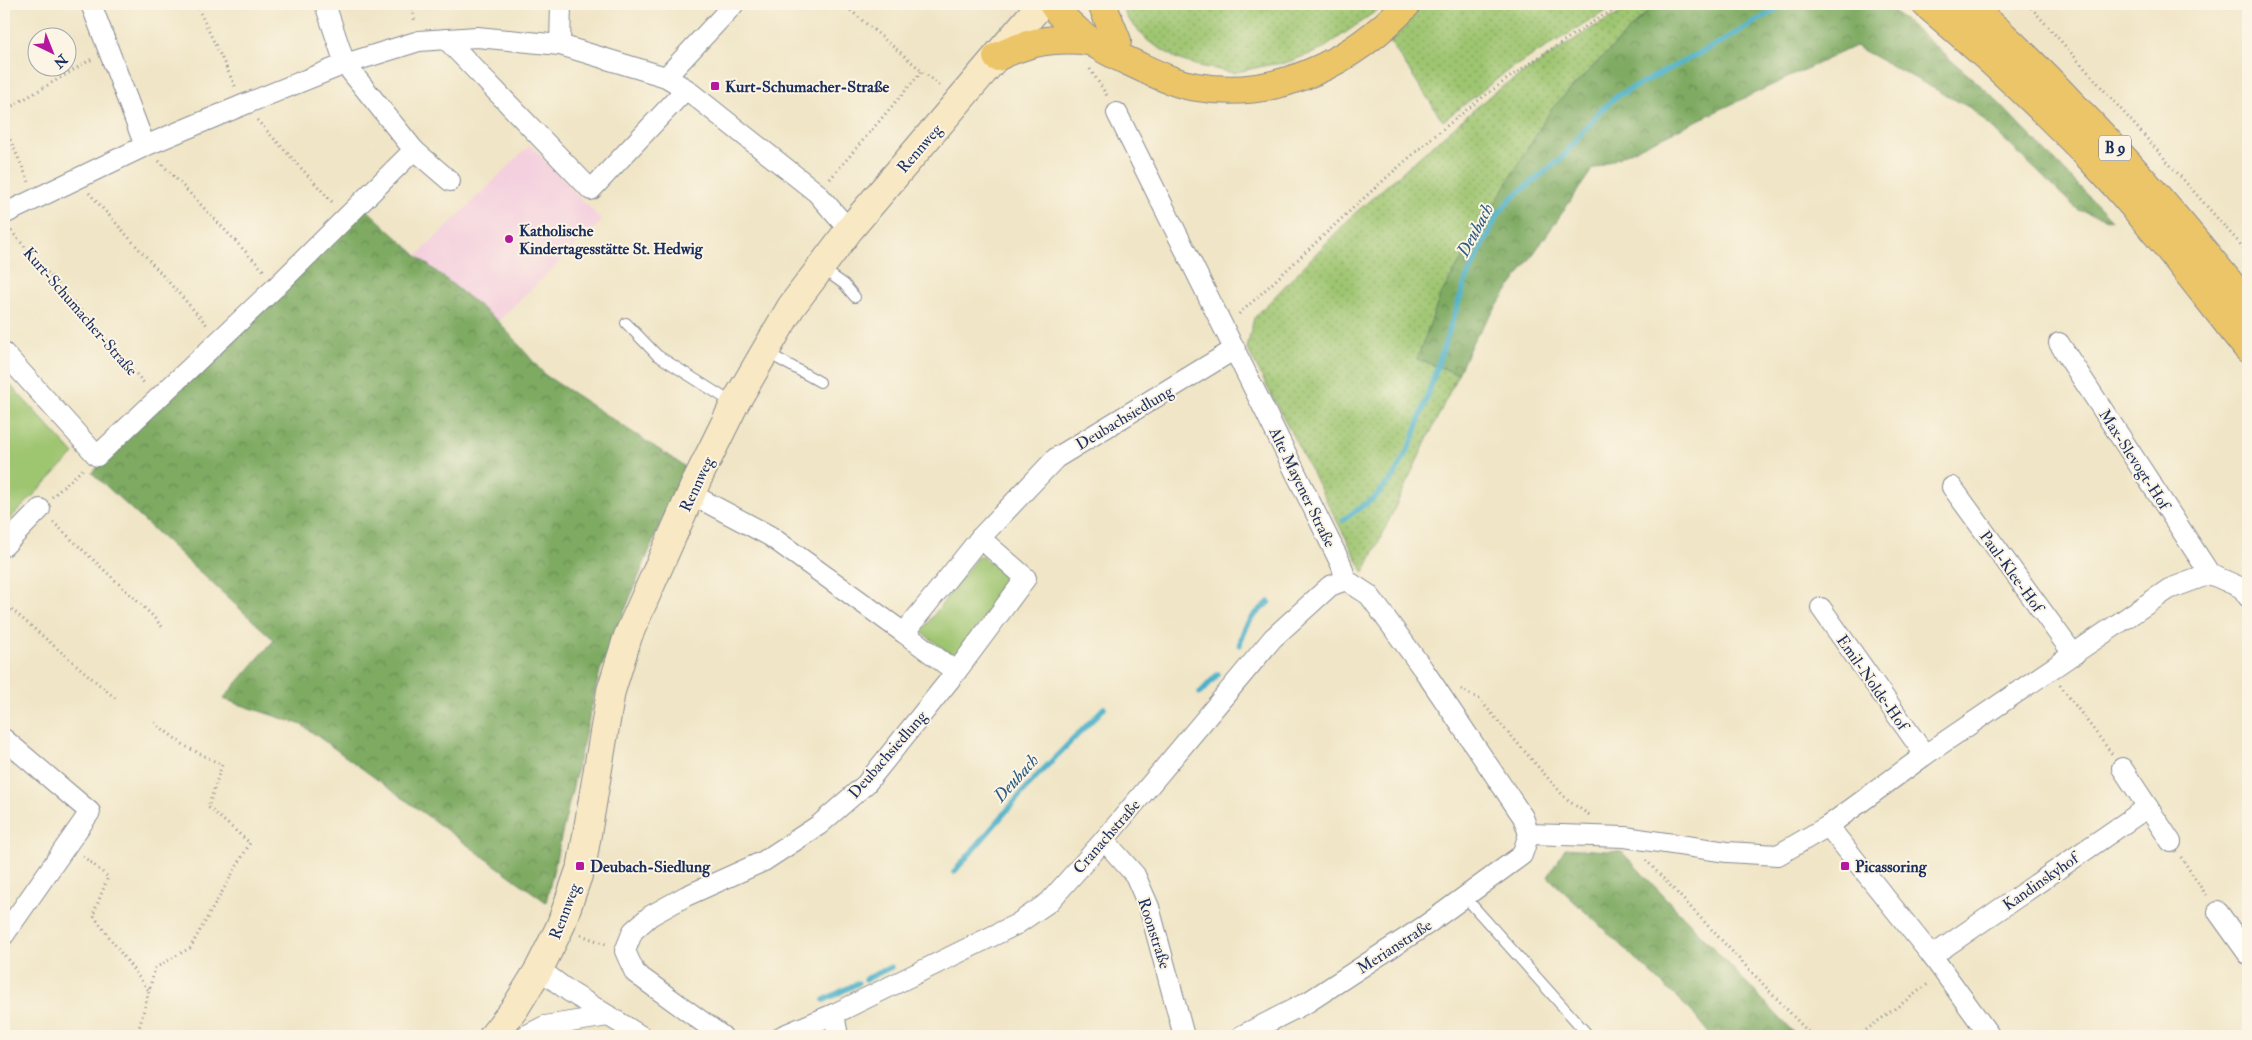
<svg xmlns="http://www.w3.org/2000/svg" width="2252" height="1040" font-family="'IM FELL Double Pica',serif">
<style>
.built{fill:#f4cfde}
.grass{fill:url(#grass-dots);stroke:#5c7a67}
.forest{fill:url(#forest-crowns);stroke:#4c6c60}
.park{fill:#9ec570;stroke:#5c7a67}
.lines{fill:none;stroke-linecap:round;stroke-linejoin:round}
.stream{stroke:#4ab0c9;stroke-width:5.5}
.lane-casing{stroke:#868a92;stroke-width:12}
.street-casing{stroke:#868a92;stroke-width:22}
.secondary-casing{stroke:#868a92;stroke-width:30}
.highway-casing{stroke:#868a92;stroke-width:30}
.path{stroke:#868a92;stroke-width:3;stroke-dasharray:1 4;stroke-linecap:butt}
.lane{stroke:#fff;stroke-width:10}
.street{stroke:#fff;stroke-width:20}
.secondary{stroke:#f8e8c3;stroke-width:28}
.highway{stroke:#edc569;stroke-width:28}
.poi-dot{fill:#b5179e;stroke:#fcf5e5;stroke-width:2}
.labels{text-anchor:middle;stroke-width:4;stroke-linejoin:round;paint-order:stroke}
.shield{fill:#fcf5e5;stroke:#5e6a86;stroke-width:1}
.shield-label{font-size:15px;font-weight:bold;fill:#1b2f5e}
.poi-label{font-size:16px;font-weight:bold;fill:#1b2f5e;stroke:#fcf5e5;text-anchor:start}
.street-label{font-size:16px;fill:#1b2f5e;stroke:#fcf5e5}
.water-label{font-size:18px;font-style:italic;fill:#2b5c83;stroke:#fcf5e5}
</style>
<defs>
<pattern id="grass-dots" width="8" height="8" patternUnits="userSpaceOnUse" patternTransform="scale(1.25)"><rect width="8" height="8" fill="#9ec570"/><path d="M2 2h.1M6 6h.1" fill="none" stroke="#80a05f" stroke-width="1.8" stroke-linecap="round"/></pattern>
<pattern id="forest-crowns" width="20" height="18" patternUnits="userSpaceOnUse" patternTransform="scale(1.25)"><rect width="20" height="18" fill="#7eaa62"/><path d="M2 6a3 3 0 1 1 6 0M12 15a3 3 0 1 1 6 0" fill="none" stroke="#668b54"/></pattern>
</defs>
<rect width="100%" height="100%" fill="#fcf5e5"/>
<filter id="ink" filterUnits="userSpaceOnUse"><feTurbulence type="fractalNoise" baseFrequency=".02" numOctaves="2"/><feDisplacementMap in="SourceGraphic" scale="10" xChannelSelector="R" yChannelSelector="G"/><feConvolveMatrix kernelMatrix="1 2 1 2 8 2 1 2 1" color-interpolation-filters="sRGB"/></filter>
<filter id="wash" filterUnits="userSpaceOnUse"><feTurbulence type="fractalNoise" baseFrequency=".0096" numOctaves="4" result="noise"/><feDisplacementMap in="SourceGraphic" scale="20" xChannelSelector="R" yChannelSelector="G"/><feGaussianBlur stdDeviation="1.12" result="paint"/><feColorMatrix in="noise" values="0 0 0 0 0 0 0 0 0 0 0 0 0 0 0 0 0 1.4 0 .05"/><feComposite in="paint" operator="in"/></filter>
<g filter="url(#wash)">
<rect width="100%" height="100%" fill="#f0e5c6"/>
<path class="built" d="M 530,145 L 602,221 L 498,321 L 417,256 Z"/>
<g class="grass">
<path d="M 1121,4 L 1386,4 L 1321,50 L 1285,63 L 1268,65 L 1233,73 L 1195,65 L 1177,59 L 1148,41 L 1127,18 Z"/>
<path d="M 1422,4 L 1618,4 L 1510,69 L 1443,121 L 1388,39 Z"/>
<path d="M 1643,4 L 1655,4 L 1552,108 L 1417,359 L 1458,374 L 1364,573 L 1247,348 L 1254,318 L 1354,214 L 1493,93 L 1592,28 L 1628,9 Z"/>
</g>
<g class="forest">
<path d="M 1655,4 L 1886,4 L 1987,91 L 2112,220 L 2078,210 L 1972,109 L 1855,46 L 1592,170 L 1474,339 L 1458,374 L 1417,359 L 1441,294 L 1552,108 Z"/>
<path d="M 364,207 L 417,256 L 498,321 L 545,375 L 684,466 L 600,671 L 546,902 L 302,725 L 223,699 L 274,640 L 92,473 Z"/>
<path d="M 1565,848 L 1622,852 L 1797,1036 L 1711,1036 L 1691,1011 L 1548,877 Z"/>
</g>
<g class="park">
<path d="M 4,378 L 74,454 L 4,525 Z"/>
<path d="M 979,555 L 1013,580 L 955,657 L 921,632 Z"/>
</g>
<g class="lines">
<g class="stream">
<path d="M 1343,520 L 1375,497 L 1394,476 L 1412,442 L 1466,280 L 1498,214 L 1512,198 L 1562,158 L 1601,110 L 1617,96 L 1723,41 L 1785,4"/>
<path d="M 1240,645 C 1243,623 1253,616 1269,602"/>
<path d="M 1200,693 L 1218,674"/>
<path d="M 954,872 L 1034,779 L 1104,708"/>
<path d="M 866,979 L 891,967"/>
<path d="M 824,1000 L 858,983"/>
</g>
</g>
</g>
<g filter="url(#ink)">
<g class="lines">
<g class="lane-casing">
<g id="lane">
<path d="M 821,268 L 844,284 L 855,297"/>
<path d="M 626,323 L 657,355 L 734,404"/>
<path d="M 766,352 L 820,382"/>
<path d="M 1465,897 L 1589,1036"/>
</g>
</g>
<g class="street-casing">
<g id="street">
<path d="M 91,4 L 145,146"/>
<path d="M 446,39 L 591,190 L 686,89"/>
<path d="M 560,45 L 561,4"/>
<path d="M 666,77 L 734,4"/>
<path d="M 1117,113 L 1341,564 L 1346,580 L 1369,595 L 1423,669 L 1523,817 L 1529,834"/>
<path d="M 414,150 L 450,181"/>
<path d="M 4,214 L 145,146 L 243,105 L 345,64 L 419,41 L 477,37 L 560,45 L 666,77 L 686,89 L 817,193 L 849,230"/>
<path d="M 2059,343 L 2210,574"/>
<path d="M 4,353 L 97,456 L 278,285 L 414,150 L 345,64 L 325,4"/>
<path d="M 1952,487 L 2074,655"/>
<path d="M 691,494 L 770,536 L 904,633"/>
<path d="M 4,546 L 40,509"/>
<path d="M 1821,608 L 1925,755"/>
<path d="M 956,672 L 1026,578 L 980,538"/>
<path d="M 4,739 L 90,812 L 4,935"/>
<path d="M 2122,768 L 2171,842"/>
<path d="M 1828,826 L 1932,956 L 1990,1036"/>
<path d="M 1529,834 L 1625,837 L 1727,852 L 1778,855 L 1828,826 L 1925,755 L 2169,589 L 2210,574 L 2242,588 L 2248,597"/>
<path d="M 1104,840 L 1135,875 L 1149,907 L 1184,1036"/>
<path d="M 2218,912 L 2248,954"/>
<path d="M 1932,956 L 2148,807"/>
<path d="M 539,969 L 570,992 L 641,1036"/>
<path d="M 525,1036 L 545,1026 L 608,1016"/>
<path d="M 722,1036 L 635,973 L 625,951 L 633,931 L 650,916 L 686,896 L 764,861 L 819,825 L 866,784 L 956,672 L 904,633 L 980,538 L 1056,458 L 1235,349"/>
<path d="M 782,1036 L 834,1014"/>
<path d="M 838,1036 L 834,1014 L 1017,924 L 1049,902 L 1104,840 L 1273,638 L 1330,586 L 1346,580"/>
<path d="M 1241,1036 L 1308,1002 L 1426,925 L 1522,855 L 1529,834"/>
</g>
</g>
<g class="secondary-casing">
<path id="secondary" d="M 493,1036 L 515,1008 L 539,969 L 560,927 L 582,864 L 611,691 L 628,636 L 698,478 L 734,405 L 791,307 L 849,230 L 1041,4"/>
</g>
<g class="highway-casing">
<g id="highway">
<path d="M 1053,4 C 1071,33 1103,50 1134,64 C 1154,73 1175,84 1197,87 C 1277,101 1354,61 1407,4"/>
<path d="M 1102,4 L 1117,41"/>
<path d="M 1926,4 C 1984,53 2039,104 2091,159 C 2148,219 2197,285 2248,349"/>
<path d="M 1967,4 C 2004,34 2038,68 2071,103 C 2135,168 2192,235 2248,306"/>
<path d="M 997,57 C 1030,41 1054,37 1090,41"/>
</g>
</g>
<g class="path">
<path d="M 196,4 L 236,88"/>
<path d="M 411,4 L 415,23"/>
<path d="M 843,4 L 941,87"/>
<path d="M 2028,4 L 2248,253"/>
<path d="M 4,8 L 11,4"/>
<path d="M 1090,69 L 1108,97"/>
<path d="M 4,111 L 92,59"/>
<path d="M 257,120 L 334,204"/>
<path d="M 4,126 L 29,182"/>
<path d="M 159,161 L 265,272"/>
<path d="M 830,179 L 922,71"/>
<path d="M 89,193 L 208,326"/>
<path d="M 11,231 L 145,384"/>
<path d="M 1239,314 C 1340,222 1437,122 1553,48 C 1577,33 1601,14 1628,4"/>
<path d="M 52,497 L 83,469"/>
<path d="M 53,522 L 151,614 L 164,629"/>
<path d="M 4,603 L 115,698"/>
<path d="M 2060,685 L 2112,754"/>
<path d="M 1461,689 L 1479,699 L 1567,800 L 1591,816"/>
<path d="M 83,856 L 108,877 L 93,915 L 149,991"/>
<path d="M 2181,857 L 2208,898"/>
<path d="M 1646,860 L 1812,1036"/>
<path d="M 581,935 L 608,945"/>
<path d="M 137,1036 L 155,968 L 190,948 L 250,843 L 208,807 L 222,765 L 185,746 L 155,723"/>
<path d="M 1858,1036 L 1928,984"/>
</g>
<use href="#lane" class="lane"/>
<use href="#street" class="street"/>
<use href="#secondary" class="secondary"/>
<use href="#highway" class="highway"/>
</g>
</g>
<g class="poi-dot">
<rect x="710" y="81" width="10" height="10" rx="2.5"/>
<circle cx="509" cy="239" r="5"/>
<rect x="575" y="861" width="10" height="10" rx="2.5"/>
<rect x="1840" y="861" width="10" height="10" rx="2.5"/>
</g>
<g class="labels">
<rect class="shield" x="2099" y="135.5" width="32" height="25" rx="4"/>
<g class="shield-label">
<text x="2115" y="153">B 9</text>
</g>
<g class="poi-label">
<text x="725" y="92">Kurt-Schumacher-Straße</text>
<text x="519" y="236">Katholische<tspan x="519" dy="18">Kindertagesstätte St. Hedwig</tspan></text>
<text x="590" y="872">Deubach-Siedlung</text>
<text x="1855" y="872">Picassoring</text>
</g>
<g class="street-label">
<text transform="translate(919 148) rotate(-49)" y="6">Rennweg</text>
<text transform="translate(81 311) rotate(49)" y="6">Kurt-Schumacher-Straße</text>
<text transform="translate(1124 417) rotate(-31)" y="6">Deubachsiedlung</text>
<text transform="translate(2135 459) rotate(57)" y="6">Max-Slevogt-Hof</text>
<text transform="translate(696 484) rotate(-65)" y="6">Rennweg</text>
<text transform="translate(1303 487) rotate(64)" y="6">Alte Mayener Straße</text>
<text transform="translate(2012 571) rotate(54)" y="6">Paul-Klee-Hof</text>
<text transform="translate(1873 682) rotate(55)" y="6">Emil-Nolde-Hof</text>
<text transform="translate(887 754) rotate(-49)" y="6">Deubachsiedlung</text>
<text transform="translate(1106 836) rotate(-49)" y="6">Cranachstraße</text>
<text transform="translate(2040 881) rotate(-35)" y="6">Kandinskyhof</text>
<text transform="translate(564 911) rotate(-69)" y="6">Rennweg</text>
<text transform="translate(1155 933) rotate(72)" y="6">Roonstraße</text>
<text transform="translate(1394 946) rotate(-33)" y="6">Merianstraße</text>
</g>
<g class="water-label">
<text transform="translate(1475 230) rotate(-62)" y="6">Deubach</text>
<text transform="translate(1016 778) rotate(-48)" y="6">Deubach</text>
</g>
</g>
<rect width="2252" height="1040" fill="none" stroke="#fcf5e5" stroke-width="20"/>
<g transform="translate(52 52) rotate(137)"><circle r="24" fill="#fcf5e5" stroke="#a2a6af"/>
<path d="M0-4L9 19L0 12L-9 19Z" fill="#b5179e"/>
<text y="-8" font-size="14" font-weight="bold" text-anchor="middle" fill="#1b2f5e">N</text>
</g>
</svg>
